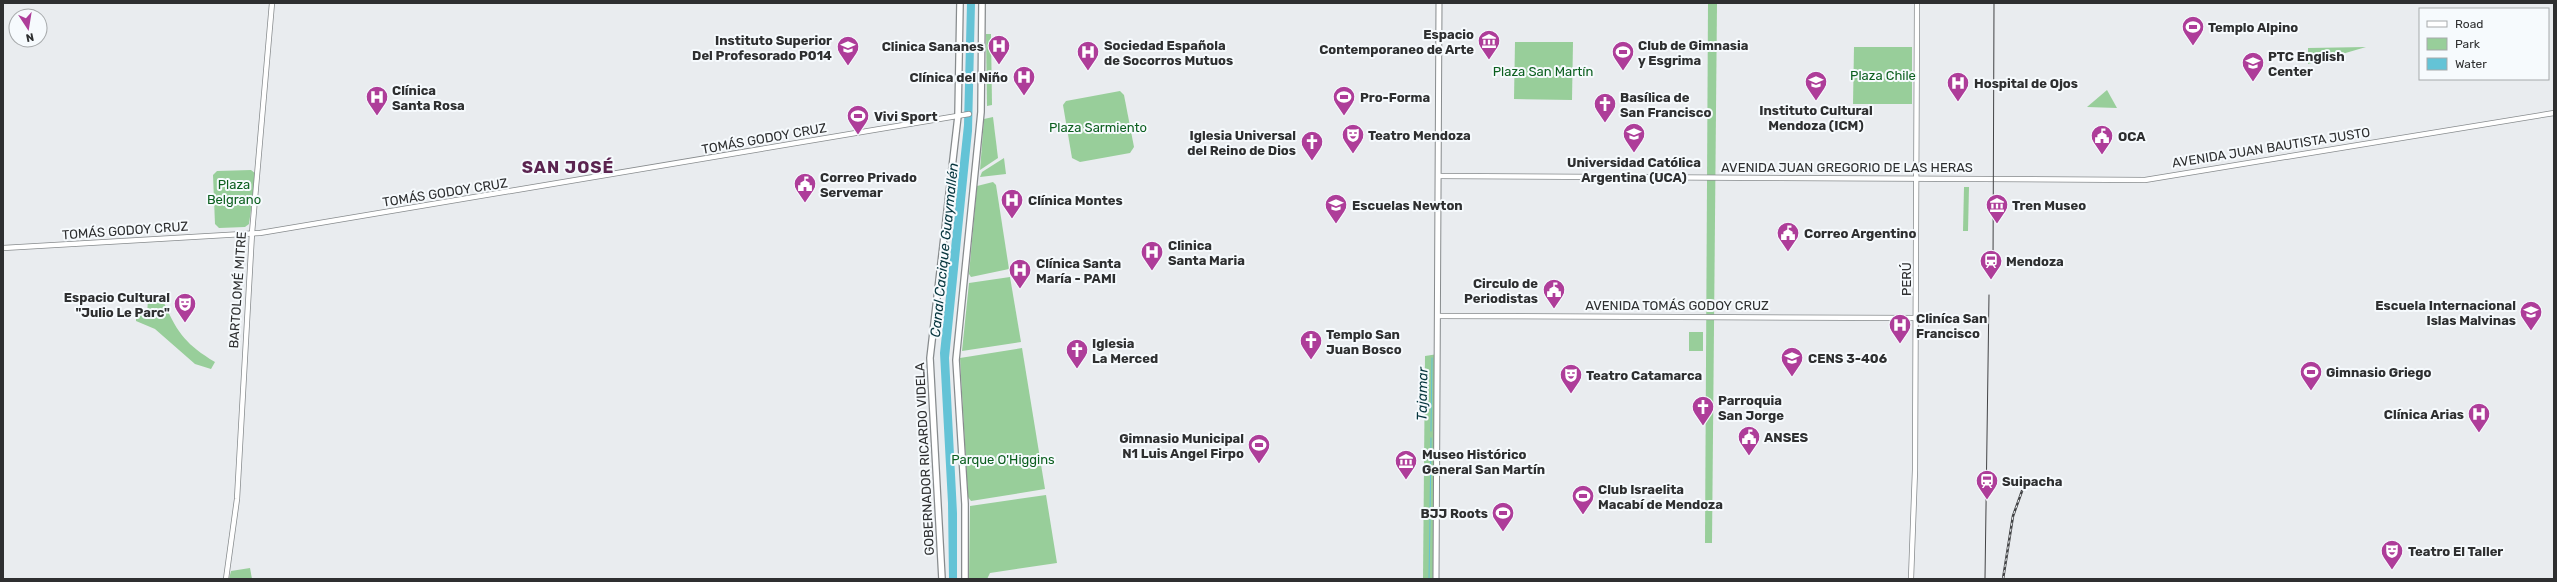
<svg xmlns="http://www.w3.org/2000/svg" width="2557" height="582" font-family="Rubik,sans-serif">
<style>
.green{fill:#98ce9a}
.water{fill:#64c3d6}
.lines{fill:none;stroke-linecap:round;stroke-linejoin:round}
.stream{stroke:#64c3d6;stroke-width:1}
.secondary-casing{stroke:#878b8d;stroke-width:6}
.primary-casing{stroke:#878b8d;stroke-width:7}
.highway-casing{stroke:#878b8d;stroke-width:8}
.secondary{stroke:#fff;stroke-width:4.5}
.primary{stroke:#fff;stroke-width:5}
.highway{stroke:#fff;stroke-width:5.5}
.tram{stroke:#424345;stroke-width:1}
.rail-casing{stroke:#424345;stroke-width:2.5}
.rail{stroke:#f6fafd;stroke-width:1;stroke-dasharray:3;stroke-linecap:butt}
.labels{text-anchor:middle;stroke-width:4;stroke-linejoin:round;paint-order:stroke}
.poi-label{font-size:13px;font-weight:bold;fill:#2e2f30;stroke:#f6fafd;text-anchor:start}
.park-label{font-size:13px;fill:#0c5f1f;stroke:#f6fafd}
.street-label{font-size:13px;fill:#2e2f30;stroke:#f6fafd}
.water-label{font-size:14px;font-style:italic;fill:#06353d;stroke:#f6fafd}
.district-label{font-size:17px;font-weight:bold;letter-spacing:1px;fill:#5b2450;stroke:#f6fafd}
</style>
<rect width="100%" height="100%" fill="#e9ecef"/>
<g class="green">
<path d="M 1708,3 L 1717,3 L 1712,543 L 1705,543 Z"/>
<path d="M 986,34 L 991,34 L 992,105 L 987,106 Z"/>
<path d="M 1515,42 L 1573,42 L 1572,100 L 1514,99 Z"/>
<path d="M 1854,47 L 1912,47 L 1912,104 L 1853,104 Z"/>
<path d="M 2366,47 L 2308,64 L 2308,48 Z"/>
<path d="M 2107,90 L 2117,108 L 2087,107 Z"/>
<path d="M 1120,91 L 1124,95 L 1134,147 L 1130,153 L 1080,162 L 1072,158 L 1063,105 L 1066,101 Z"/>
<path d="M 993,117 L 998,158 L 980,170 L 984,119 Z"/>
<path d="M 1004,158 L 1006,174 L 980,177 L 982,172 Z"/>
<path d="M 251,170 L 256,174 L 249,224 L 245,227 L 219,228 L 215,224 L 213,175 L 217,171 Z"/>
<path d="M 993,182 L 996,185 L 1009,269 L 971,277 L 969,274 L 977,186 Z"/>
<path d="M 1964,187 L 1969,187 L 1968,231 L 1963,231 Z"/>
<path d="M 1010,277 L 1021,342 L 962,351 L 969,283 Z"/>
<path d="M 148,300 L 162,300 L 165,305 C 178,334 187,345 215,362 L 211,369 L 195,364 L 155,329 L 136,321 L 136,315 L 147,314 Z"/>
<rect x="1689" y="332" width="14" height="19"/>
<path d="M 1022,348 L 1045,489 L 971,501 L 968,497 L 960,358 Z"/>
<path d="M 1438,354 L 1436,579 L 1423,579 L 1425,356 Z"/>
<path d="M 1046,495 L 1057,563 L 990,573 L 987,579 L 969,579 L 970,506 Z"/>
<path d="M 250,568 L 252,579 L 229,579 L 231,571 Z"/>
</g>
<path class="water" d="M 967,3 L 975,3 L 972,131 L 949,358 L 957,513 L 957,579 L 949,579 L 948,503 L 940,353 L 964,125 Z"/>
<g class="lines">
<g class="stream">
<path d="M 1431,431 L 1432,358"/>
<path d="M 1430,515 L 1431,438"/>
<path d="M 1429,579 L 1430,520"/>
</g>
<g class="secondary-casing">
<g id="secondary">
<path d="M 1439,176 L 2145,180 L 2554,113"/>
<path d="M 3,248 L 260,233 L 969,114"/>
<path d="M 1438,316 L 1917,318"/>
<path d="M 226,579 L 237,499 L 252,233 L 272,3"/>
<path d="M 1911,579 L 1915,470 L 1917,3"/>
</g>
</g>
<g class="primary-casing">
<path id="primary" d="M 1436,579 L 1439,3"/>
</g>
<g class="highway-casing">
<g id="highway">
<path d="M 942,579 L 930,358 L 958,116 L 960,3"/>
<path d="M 965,579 L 965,504 L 956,360 L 981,112 L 982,3"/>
</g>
</g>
<use href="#secondary" class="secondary"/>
<use href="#primary" class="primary"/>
<use href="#highway" class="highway"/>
<g class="tram">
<path d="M 1993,266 L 1994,3"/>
<path d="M 1985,579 L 1989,295"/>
</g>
<g class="rail-casing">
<path id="rail" d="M 2003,579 L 2013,516 L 2022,491"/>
</g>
<use href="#rail" class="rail"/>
</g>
<defs>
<g id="stadium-pin" transform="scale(1.15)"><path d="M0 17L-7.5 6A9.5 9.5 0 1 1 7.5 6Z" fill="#ae3d99" stroke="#f6fafd"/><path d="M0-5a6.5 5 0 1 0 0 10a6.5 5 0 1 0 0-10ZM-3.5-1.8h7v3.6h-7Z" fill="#fff"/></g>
<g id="museum-pin" transform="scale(1.15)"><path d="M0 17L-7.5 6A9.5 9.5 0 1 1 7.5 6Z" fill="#ae3d99" stroke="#f6fafd"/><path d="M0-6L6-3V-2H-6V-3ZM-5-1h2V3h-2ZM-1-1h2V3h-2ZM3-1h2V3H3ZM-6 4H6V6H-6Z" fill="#fff"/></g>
<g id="hospital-pin" transform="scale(1.15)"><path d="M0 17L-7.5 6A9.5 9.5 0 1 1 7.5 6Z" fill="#ae3d99" stroke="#f6fafd"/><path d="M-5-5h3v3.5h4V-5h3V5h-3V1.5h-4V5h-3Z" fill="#fff"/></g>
<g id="university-pin" transform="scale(1.15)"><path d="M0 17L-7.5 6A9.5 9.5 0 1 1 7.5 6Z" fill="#ae3d99" stroke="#f6fafd"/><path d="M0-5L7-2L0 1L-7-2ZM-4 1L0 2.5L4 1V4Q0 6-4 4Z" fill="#fff"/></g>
<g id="church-pin" transform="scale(1.15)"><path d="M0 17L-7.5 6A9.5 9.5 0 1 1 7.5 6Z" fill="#ae3d99" stroke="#f6fafd"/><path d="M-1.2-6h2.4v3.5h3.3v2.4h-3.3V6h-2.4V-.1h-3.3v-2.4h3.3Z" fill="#fff"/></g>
<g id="theatre-pin" transform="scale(1.15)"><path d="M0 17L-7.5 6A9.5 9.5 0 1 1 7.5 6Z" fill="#ae3d99" stroke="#f6fafd"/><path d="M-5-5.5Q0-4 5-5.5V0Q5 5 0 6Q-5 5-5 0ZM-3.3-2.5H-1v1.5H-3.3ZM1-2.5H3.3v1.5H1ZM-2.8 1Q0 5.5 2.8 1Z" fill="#fff"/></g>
<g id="civic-pin" transform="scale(1.15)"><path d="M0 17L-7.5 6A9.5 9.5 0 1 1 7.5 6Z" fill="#ae3d99" stroke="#f6fafd"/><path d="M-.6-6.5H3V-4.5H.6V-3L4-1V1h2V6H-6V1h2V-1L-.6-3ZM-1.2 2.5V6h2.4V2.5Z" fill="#fff"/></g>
<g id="station-pin" transform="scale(1.15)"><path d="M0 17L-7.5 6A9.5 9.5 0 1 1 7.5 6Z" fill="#ae3d99" stroke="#f6fafd"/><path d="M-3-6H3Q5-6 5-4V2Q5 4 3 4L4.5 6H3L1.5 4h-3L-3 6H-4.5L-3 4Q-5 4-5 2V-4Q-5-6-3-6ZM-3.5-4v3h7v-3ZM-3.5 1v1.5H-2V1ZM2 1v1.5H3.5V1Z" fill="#fff"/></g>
</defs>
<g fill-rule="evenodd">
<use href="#stadium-pin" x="2193" y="27"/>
<use href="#museum-pin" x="1489" y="41"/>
<use href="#hospital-pin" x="999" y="46"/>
<use href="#university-pin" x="848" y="47"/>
<use href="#hospital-pin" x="1088" y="52"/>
<use href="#stadium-pin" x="1623" y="52"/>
<use href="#university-pin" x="2253" y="63"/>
<use href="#hospital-pin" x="1024" y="77"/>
<use href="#university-pin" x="1816" y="82"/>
<use href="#hospital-pin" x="1958" y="83"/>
<use href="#hospital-pin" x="377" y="97"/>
<use href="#stadium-pin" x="1344" y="97"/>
<use href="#church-pin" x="1605" y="104"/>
<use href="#stadium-pin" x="858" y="116"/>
<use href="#university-pin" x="1634" y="134"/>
<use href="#theatre-pin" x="1353" y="135"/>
<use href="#civic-pin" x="2102" y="136"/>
<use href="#church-pin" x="1312" y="142"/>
<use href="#civic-pin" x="805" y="184"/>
<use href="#hospital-pin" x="1012" y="200"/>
<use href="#university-pin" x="1336" y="205"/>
<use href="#museum-pin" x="1997" y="205"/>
<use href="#civic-pin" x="1788" y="233"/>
<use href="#hospital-pin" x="1152" y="252"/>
<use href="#station-pin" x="1991" y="261"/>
<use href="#hospital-pin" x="1020" y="270"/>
<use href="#civic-pin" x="1554" y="290"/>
<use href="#theatre-pin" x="185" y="304"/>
<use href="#university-pin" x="2531" y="312"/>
<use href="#hospital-pin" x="1900" y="325"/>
<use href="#church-pin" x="1311" y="341"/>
<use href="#church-pin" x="1077" y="350"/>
<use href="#university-pin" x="1792" y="358"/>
<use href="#stadium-pin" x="2311" y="372"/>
<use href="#theatre-pin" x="1571" y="375"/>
<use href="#church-pin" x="1703" y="407"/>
<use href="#hospital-pin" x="2479" y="414"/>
<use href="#civic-pin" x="1749" y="437"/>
<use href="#stadium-pin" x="1259" y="445"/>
<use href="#museum-pin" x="1406" y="461"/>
<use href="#station-pin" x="1987" y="481"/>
<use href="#stadium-pin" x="1583" y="496"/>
<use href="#stadium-pin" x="1503" y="513"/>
<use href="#theatre-pin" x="2392" y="551"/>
</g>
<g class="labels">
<g class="poi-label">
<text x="2208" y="32">Templo Alpino</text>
<text x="1474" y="39" text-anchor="end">Espacio<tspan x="1474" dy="15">Contemporaneo de Arte</tspan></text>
<text x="832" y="45" text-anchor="end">Instituto Superior<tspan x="832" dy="15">Del Profesorado P014</tspan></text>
<text x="1104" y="50">Sociedad Española<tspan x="1104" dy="15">de Socorros Mutuos</tspan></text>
<text x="1638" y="50">Club de Gimnasia<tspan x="1638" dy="15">y Esgrima</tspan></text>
<text x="984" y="51" text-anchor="end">Clinica Sananes</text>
<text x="2268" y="61">PTC English<tspan x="2268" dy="15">Center</tspan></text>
<text x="1008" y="82" text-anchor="end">Clínica del Niño</text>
<text x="1974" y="88">Hospital de Ojos</text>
<text x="392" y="95">Clínica<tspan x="392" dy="15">Santa Rosa</tspan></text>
<text x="1360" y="102">Pro-Forma</text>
<text x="1620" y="102">Basílica de<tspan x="1620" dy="15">San Francisco</tspan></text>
<text x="1816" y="115" text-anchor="middle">Instituto Cultural<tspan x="1816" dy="15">Mendoza (ICM)</tspan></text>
<text x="874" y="121">Vivi Sport</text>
<text x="1296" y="140" text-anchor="end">Iglesia Universal<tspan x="1296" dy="15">del Reino de Dios</tspan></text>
<text x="1368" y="140">Teatro Mendoza</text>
<text x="2118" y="141">OCA</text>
<text x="1634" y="167" text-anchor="middle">Universidad Católica<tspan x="1634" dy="15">Argentina (UCA)</tspan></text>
<text x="820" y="182">Correo Privado<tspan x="820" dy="15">Servemar</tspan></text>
<text x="1028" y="205">Clínica Montes</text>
<text x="1352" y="210">Escuelas Newton</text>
<text x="2012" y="210">Tren Museo</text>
<text x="1804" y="238">Correo Argentino</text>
<text x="1168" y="250">Clinica<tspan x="1168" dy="15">Santa Maria</tspan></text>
<text x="2006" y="266">Mendoza</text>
<text x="1036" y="268">Clínica Santa<tspan x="1036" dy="15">María - PAMI</tspan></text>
<text x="1538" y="288" text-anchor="end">Circulo de<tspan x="1538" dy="15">Periodistas</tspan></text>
<text x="170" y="302" text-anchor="end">Espacio Cultural<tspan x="170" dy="15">"Julio Le Parc"</tspan></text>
<text x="2516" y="310" text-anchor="end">Escuela Internacional<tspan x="2516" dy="15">Islas Malvinas</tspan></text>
<text x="1916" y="323">Cliníca San<tspan x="1916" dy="15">Francisco</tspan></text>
<text x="1326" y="339">Templo San<tspan x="1326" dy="15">Juan Bosco</tspan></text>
<text x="1092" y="348">Iglesia<tspan x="1092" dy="15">La Merced</tspan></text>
<text x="1808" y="363">CENS 3-406</text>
<text x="2326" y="377">Gimnasio Griego</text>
<text x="1586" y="380">Teatro Catamarca</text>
<text x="1718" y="405">Parroquia<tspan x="1718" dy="15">San Jorge</tspan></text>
<text x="2464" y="419" text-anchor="end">Clínica Arias</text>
<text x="1764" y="442">ANSES</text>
<text x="1244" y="443" text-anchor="end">Gimnasio Municipal<tspan x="1244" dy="15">N1 Luis Angel Firpo</tspan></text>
<text x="1422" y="459">Museo Histórico<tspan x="1422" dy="15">General San Martín</tspan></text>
<text x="2002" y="486">Suipacha</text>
<text x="1598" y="494">Club Israelita<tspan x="1598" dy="15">Macabí de Mendoza</tspan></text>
<text x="1488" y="518" text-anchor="end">BJJ Roots</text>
<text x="2408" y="556">Teatro El Taller</text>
</g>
<g class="park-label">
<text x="1543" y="76">Plaza San Martín</text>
<text x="1883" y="80">Plaza Chile</text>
<text x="1098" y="132">Plaza Sarmiento</text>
<text x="234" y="189">Plaza<tspan x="234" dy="15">Belgrano</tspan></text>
<text x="1003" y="464">Parque O'Higgins</text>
</g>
<g class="street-label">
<text transform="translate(764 138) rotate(-10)" y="5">TOMÁS GODOY CRUZ</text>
<text transform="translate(2271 147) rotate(-9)" y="5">AVENIDA JUAN BAUTISTA JUSTO</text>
<text x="1847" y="172">AVENIDA JUAN GREGORIO DE LAS HERAS</text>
<text transform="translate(445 192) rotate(-9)" y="5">TOMÁS GODOY CRUZ</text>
<text transform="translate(125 230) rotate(-4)" y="5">TOMÁS GODOY CRUZ</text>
<text transform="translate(1906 279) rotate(-90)" y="5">PERÚ</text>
<text transform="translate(237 290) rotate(-86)" y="5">BARTOLOMÉ MITRE</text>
<text x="1677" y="310">AVENIDA TOMÁS GODOY CRUZ</text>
<text transform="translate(924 459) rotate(-93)" y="5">GOBERNADOR RICARDO VIDELA</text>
</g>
<g class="water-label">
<text transform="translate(944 250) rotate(-84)" y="5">Canal Cacique Guaymallén</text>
<text transform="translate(1422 394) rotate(-89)" y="5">Tajamar</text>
</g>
<g class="district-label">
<text x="568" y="173">SAN JOSÉ</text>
</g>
</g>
<rect width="2557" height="582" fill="none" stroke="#2e2f30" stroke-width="8"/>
<rect x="2419" y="8" width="130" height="72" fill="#f6fafd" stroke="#a6a9ab"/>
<rect x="2427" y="21" width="20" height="6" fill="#ffffff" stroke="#a6a9ab"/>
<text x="2455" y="28" font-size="12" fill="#2e2f30">Road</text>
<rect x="2427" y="38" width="20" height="12" fill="#98ce9a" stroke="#a6a9ab"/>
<text x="2455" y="48" font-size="12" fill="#2e2f30">Park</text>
<rect x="2427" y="58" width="20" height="12" fill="#64c3d6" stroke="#a6a9ab"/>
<text x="2455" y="68" font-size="12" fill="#2e2f30">Water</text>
<g transform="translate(28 28) rotate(168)"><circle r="19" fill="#f6fafd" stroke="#a6a9ab"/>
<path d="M0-3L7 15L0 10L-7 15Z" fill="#ae3d99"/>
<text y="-6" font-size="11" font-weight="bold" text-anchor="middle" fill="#2e2f30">N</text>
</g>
</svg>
